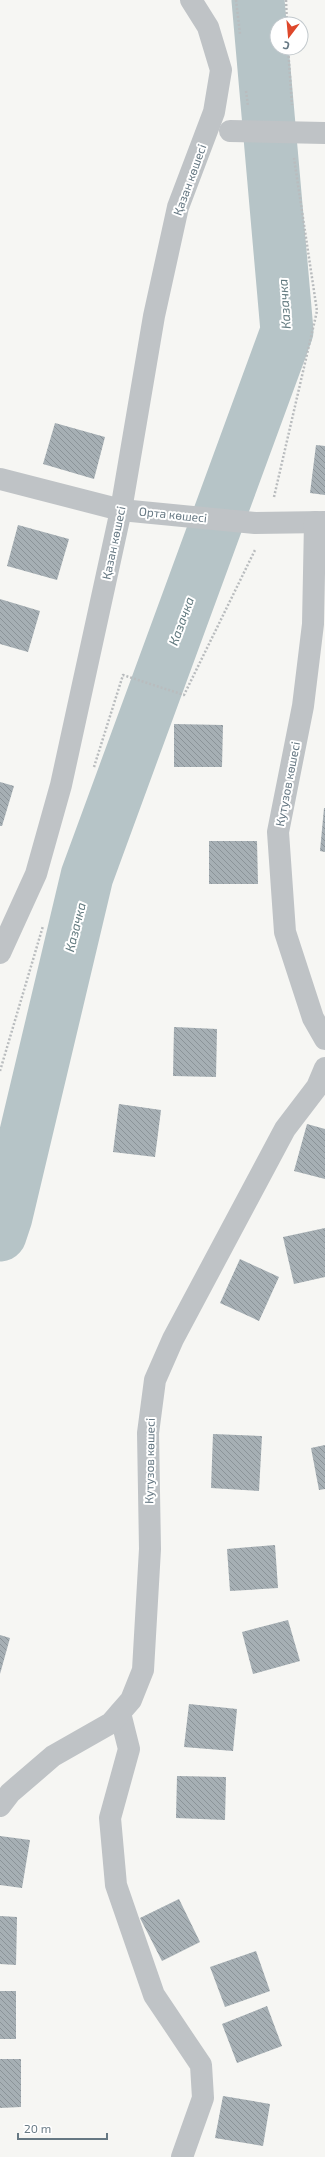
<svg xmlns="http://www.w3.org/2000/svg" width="325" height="2157" font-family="'Exo 2',sans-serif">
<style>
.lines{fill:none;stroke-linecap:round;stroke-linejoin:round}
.river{stroke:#b6c4c7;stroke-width:53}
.building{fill:url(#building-back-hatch)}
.path{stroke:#b9bcbe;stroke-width:2.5;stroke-dasharray:2 2;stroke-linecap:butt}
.minor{stroke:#bfc3c6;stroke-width:22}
.minor-bridge{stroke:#bfc3c6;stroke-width:22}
.labels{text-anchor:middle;stroke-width:4;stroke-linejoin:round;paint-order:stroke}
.street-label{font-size:12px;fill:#667883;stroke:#fff}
.water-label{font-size:13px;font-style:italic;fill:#627a7f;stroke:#fff}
</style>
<defs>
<pattern id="building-back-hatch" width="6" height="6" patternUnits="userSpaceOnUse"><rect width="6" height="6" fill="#a6afb4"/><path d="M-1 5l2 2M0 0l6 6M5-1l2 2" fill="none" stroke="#8b9398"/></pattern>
</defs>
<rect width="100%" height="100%" fill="#f6f6f3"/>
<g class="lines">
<path class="river" d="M 0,1235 L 6,1217 L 87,876 L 287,331 L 258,0"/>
</g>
<g class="building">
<path d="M 55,423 L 105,437 L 94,479 L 43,464 Z"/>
<path d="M 316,445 L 325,446 L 325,495 L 310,493 Z"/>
<path d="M 18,525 L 69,539 L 57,580 L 7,566 Z"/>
<path d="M 0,599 L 40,611 L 28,652 L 0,644 Z"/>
<path d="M 174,724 L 223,725 L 222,767 L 174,767 Z"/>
<path d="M 0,782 L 14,786 L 2,826 L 0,826 Z"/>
<path d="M 324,808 L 325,808 L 325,852 L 320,851 Z"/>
<path d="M 209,841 L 257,841 L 258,884 L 209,884 Z"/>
<path d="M 174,1027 L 217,1029 L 216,1077 L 173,1076 Z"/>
<path d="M 119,1104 L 161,1110 L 155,1157 L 113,1152 Z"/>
<path d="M 307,1124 L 325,1129 L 325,1179 L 294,1171 Z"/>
<path d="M 325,1228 L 325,1277 L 294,1284 L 283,1237 Z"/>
<path d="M 240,1259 L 279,1277 L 259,1321 L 220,1303 Z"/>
<path d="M 213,1434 L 262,1436 L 259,1491 L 211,1488 Z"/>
<path d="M 325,1445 L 325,1489 L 319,1490 L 311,1448 Z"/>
<path d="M 275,1545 L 278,1588 L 230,1591 L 227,1549 Z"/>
<path d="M 288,1620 L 300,1661 L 253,1674 L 242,1632 Z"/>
<path d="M 0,1635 L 10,1638 L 0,1674 Z"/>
<path d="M 189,1704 L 237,1709 L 233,1751 L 184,1747 Z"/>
<path d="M 177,1776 L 226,1777 L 225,1820 L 176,1818 Z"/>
<path d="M 0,1836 L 30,1840 L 22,1888 L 0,1885 Z"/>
<path d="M 179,1899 L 200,1942 L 162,1961 L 140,1918 Z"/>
<path d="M 0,1916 L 17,1917 L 16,1965 L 0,1964 Z"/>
<path d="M 256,1951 L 270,1991 L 225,2007 L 210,1967 Z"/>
<rect x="0" y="1991" width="16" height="48"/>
<path d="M 267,2006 L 282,2046 L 237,2063 L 222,2024 Z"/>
<path d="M 0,2059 L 21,2059 L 21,2107 L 0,2108 Z"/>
<path d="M 223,2096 L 270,2104 L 263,2146 L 215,2138 Z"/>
</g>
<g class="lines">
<g class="path">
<path d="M 236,0 L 240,34"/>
<path d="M 286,0 L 287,24"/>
<path d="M 288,48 L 292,105"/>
<path d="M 246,91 L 248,106"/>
<path d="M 274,497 L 317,311 L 294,158"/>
<path d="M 94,767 L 123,675 L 184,695 L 255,550"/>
<path d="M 0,1071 L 43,926"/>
</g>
<g class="minor">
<path d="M 0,479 L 121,510 L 255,523 L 325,522"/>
<path d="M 315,522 L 313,624 L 303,706 L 278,832 L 285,932 L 313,1018 L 325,1039"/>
<path d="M 0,953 L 36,874 L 61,785 L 121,510 L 154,316 L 178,207 L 214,112 L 221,70 L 208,27 L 191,0"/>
<path d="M 120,1713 L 129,1749 L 110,1818 L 116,1885 L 154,1995 L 201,2065 L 203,2098 L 182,2157"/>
<path d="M 0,1806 L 10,1793 L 53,1756 L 111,1723 L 131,1700 L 143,1670 L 150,1549 L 148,1433 L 155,1380 L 173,1339 L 285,1129 L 317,1087 L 325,1068"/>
</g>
<path class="minor-bridge" d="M 230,131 L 325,133"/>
</g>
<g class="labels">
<g class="street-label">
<text transform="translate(190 180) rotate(-70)" y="4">Қазан көшесі</text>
<text transform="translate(173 515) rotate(6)" y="4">Орта көшесі</text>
<text transform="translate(114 543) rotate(-78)" y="4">Қазан көшесі</text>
<text transform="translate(288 784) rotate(-79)" y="4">Кутузов көшесі</text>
<text transform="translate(150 1461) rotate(-89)" y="4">Кутузов көшесі</text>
</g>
<g class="water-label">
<text transform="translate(284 304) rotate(-94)" y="5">Казачка</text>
<text transform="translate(181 621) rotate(-70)" y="5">Казачка</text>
<text transform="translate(75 927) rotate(-76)" y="5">Казачка</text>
</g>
</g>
<g transform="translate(289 36) rotate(196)"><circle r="19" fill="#ffffff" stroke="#c2c9cd"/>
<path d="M0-3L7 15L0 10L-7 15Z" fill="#de482b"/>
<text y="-6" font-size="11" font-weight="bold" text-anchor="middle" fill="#667883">С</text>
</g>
<path d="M18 2133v6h89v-6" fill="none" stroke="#667883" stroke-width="2"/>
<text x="24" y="2133" font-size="12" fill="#667883" stroke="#ffffff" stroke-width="3" paint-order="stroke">20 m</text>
</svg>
